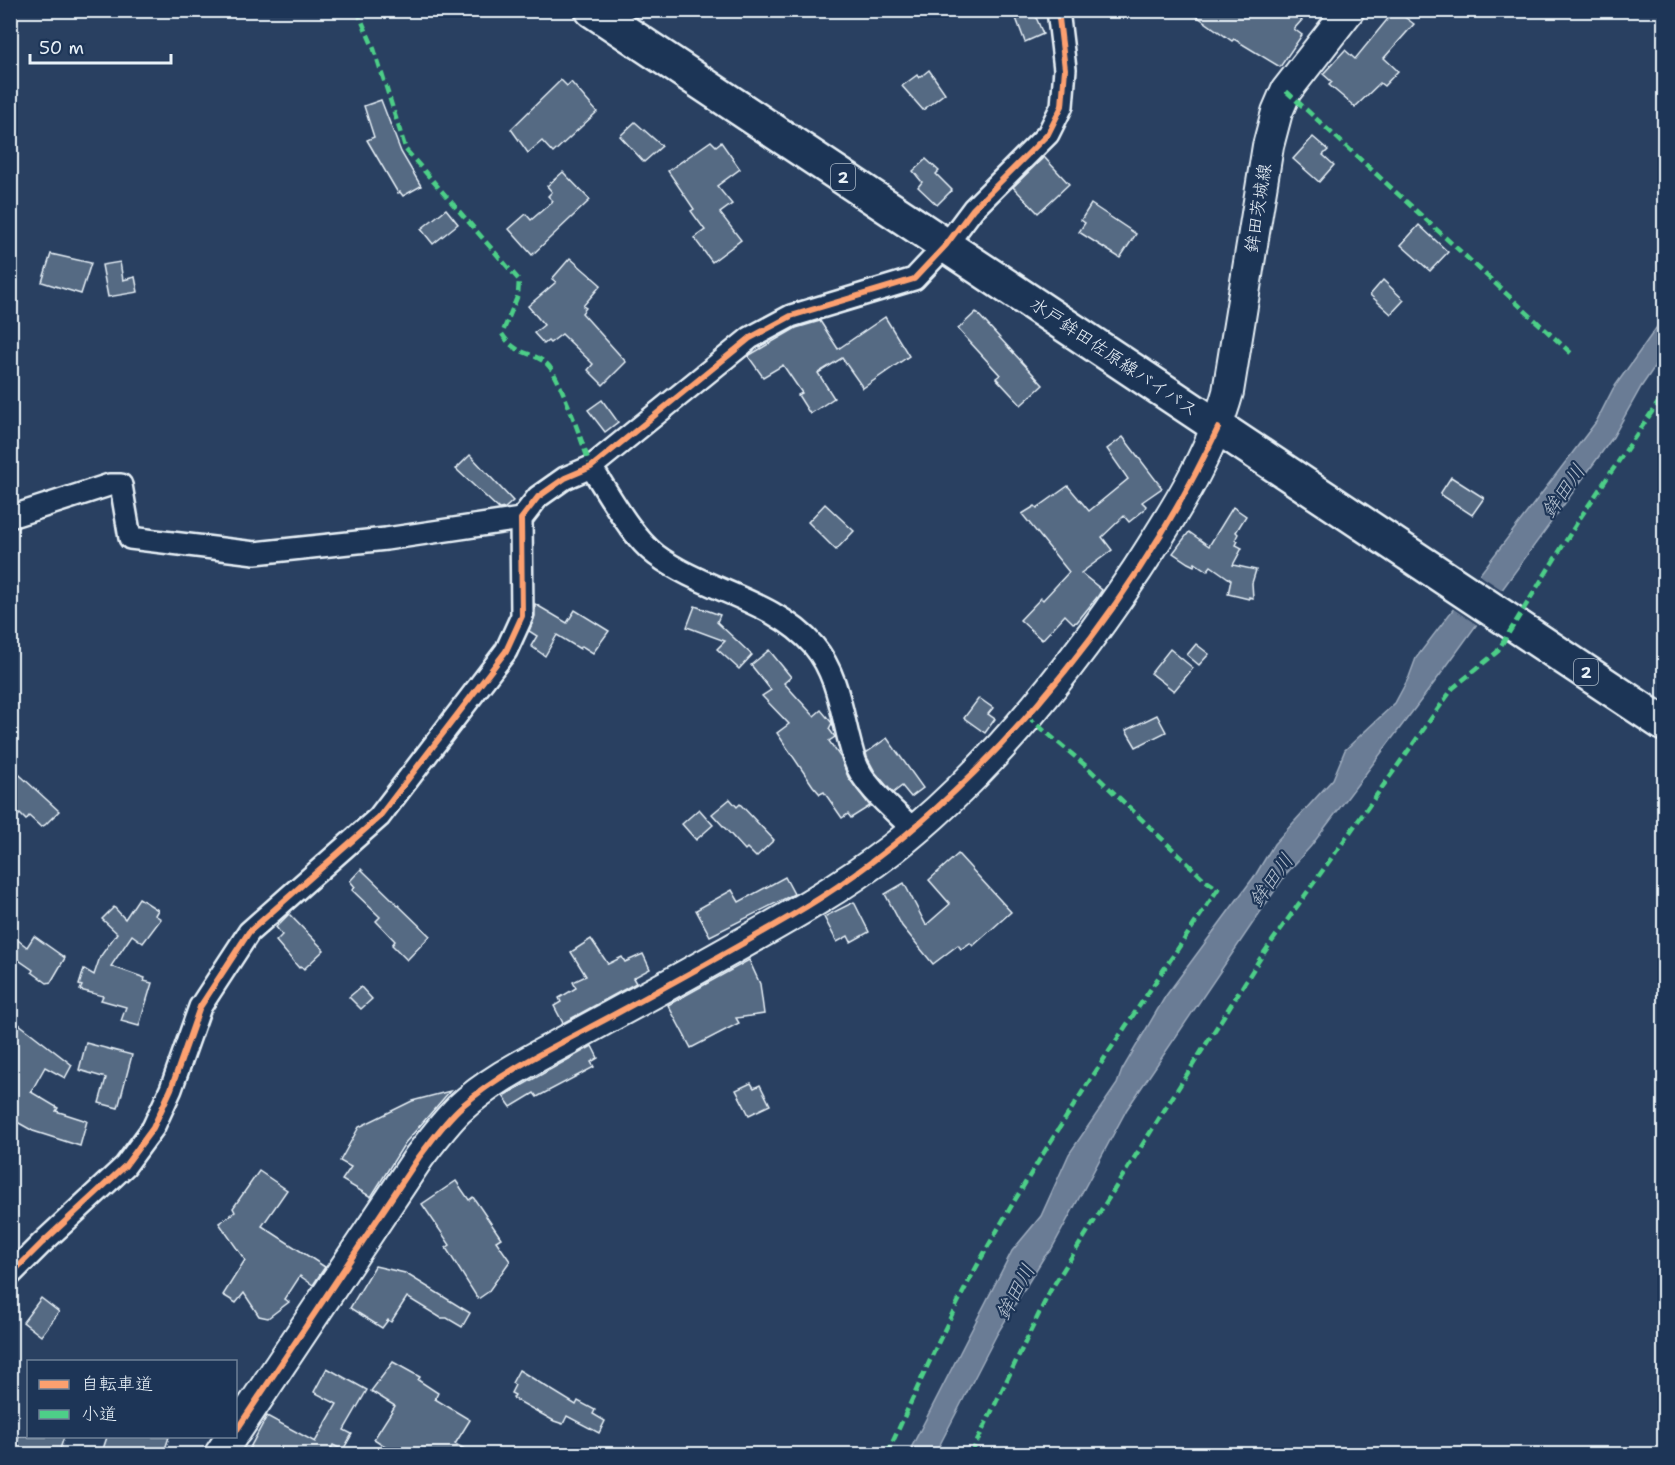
<svg xmlns="http://www.w3.org/2000/svg" width="1675" height="1465" font-family="'Shantell Sans','Klee One',sans-serif">
<style>
.water{fill:#6b7c95;stroke:#9dabbd;stroke-width:1.5}
.pier{fill:#294061}
.building{fill:#556a83;stroke:#e8f1f8;stroke-width:1.5}
.lines{fill:none;stroke-linecap:round;stroke-linejoin:round}
.street-casing{stroke:#e8f1f8;stroke-width:26}
.secondary-casing{stroke:#e8f1f8;stroke-width:34}
.primary-casing{stroke:#e8f1f8;stroke-width:38}
.street{stroke:#1d3557;stroke-width:21}
.secondary{stroke:#1d3557;stroke-width:30}
.primary{stroke:#1d3557;stroke-width:33}
.quiet{stroke:#4dcf88;stroke-width:4.5;stroke-dasharray:9 4.5;stroke-linecap:butt}
.cycleway-casing{stroke:#1d3557;stroke-width:10}
.cycleway{stroke:#fca06f;stroke-width:6}
.labels{text-anchor:middle;stroke-width:4.5;stroke-linejoin:round;paint-order:stroke}
.shield{fill:#1d3557;stroke:#abb9c8;stroke-width:1.5}
.shield-label{font-size:16px;font-weight:bold;fill:#e8f1f8}
.street-label{font-size:18px;fill:#e8f1f8;stroke:#1d3557}
.water-label{font-size:20px;font-style:italic;fill:#b6c2d0;stroke:#1d3557}
</style>
<rect width="100%" height="100%" fill="#294061"/>
<filter id="ink" filterUnits="userSpaceOnUse"><feTurbulence type="fractalNoise" baseFrequency=".0167" numOctaves="2"/><feDisplacementMap in="SourceGraphic" scale="12" xChannelSelector="R" yChannelSelector="G"/><feConvolveMatrix kernelMatrix="1 2 1 2 8 2 1 2 1" color-interpolation-filters="sRGB"/></filter>
<g filter="url(#ink)">
<path class="water" d="M 1664,317 L 1664,353 L 1641,387 L 1613,437 L 1440,675 L 1311,846 L 1286,874 L 1127,1109 L 1051,1250 L 1044,1257 L 997,1334 L 935,1454 L 908,1454 L 1012,1251 L 1041,1216 L 1069,1154 L 1117,1084 L 1122,1070 L 1165,997 L 1256,874 L 1274,844 L 1333,779 L 1345,750 L 1395,703 L 1409,677 L 1416,658 L 1596,422 L 1613,389 Z"/>
<path class="pier" d="M 1478,574 L 1504,591 L 1479,626 L 1452,608 Z"/>
<g class="building">
<path d="M 1013,10 L 1033,10 L 1043,34 L 1025,42 Z"/>
<path d="M 1188,10 L 1277,10 L 1286,17 L 1292,10 L 1302,20 L 1294,29 L 1302,35 L 1280,67 L 1234,39 L 1232,41 Z"/>
<path d="M 1395,10 L 1414,24 L 1384,58 L 1398,71 L 1384,86 L 1380,83 L 1355,107 L 1329,85 L 1332,82 L 1323,74 L 1345,50 L 1355,59 Z"/>
<path d="M 929,70 L 945,93 L 923,110 L 902,86 L 917,75 L 919,78 Z"/>
<path d="M 561,80 L 567,86 L 571,82 L 597,112 L 553,153 L 542,141 L 528,153 L 511,129 Z"/>
<path d="M 381,100 L 401,152 L 421,186 L 403,196 L 400,192 L 398,193 L 367,140 L 374,137 L 364,106 Z"/>
<path d="M 635,122 L 662,146 L 644,162 L 620,136 Z"/>
<path d="M 1313,137 L 1328,150 L 1323,155 L 1334,165 L 1319,182 L 1293,159 Z"/>
<path d="M 711,141 L 716,146 L 721,142 L 740,169 L 717,186 L 732,204 L 720,213 L 741,240 L 712,262 L 694,238 L 705,230 L 691,211 L 694,209 L 668,171 Z"/>
<path d="M 1044,157 L 1069,184 L 1038,213 L 1013,187 Z"/>
<path d="M 926,159 L 939,171 L 936,174 L 952,190 L 937,205 L 918,187 L 922,182 L 913,171 Z"/>
<path d="M 563,172 L 590,200 L 532,255 L 509,229 L 526,214 L 531,220 L 553,201 L 548,196 L 552,192 L 547,186 Z"/>
<path d="M 1091,204 L 1136,234 L 1120,258 L 1079,232 L 1085,223 L 1081,220 Z"/>
<path d="M 446,209 L 458,224 L 433,244 L 421,229 Z"/>
<path d="M 1419,225 L 1448,252 L 1430,271 L 1401,245 Z"/>
<path d="M 51,254 L 91,263 L 81,294 L 42,282 Z"/>
<path d="M 570,258 L 601,285 L 583,306 L 586,308 L 582,313 L 626,362 L 603,385 L 588,370 L 593,364 L 562,334 L 550,343 L 548,341 L 544,344 L 534,333 L 544,325 L 528,306 L 556,282 L 552,279 Z"/>
<path d="M 120,262 L 123,280 L 135,277 L 138,292 L 108,297 L 102,265 Z"/>
<path d="M 1383,280 L 1404,300 L 1391,314 L 1370,295 Z"/>
<path d="M 976,312 L 1043,385 L 1021,405 L 996,378 L 1000,375 L 958,329 Z"/>
<path d="M 885,317 L 909,356 L 863,388 L 842,358 L 818,373 L 834,398 L 810,414 L 798,395 L 802,393 L 783,365 L 763,377 L 748,356 L 796,328 L 820,321 L 838,349 Z"/>
<path d="M 602,400 L 618,422 L 605,432 L 588,410 Z"/>
<path d="M 1123,437 L 1162,488 L 1142,502 L 1146,506 L 1144,510 L 1129,522 L 1124,516 L 1102,537 L 1112,550 L 1081,573 L 1102,590 L 1098,596 L 1077,622 L 1073,623 L 1065,615 L 1042,640 L 1020,620 L 1041,598 L 1043,600 L 1069,572 L 1022,514 L 1035,506 L 1037,508 L 1068,486 L 1089,511 L 1128,479 L 1107,449 Z"/>
<path d="M 470,455 L 513,501 L 505,508 L 499,509 L 456,469 Z"/>
<path d="M 1451,477 L 1484,498 L 1472,515 L 1440,494 Z"/>
<path d="M 825,504 L 854,531 L 836,550 L 808,522 Z"/>
<path d="M 1233,507 L 1246,516 L 1236,532 L 1238,534 L 1235,540 L 1238,541 L 1236,545 L 1242,548 L 1233,565 L 1256,570 L 1252,583 L 1253,598 L 1249,597 L 1249,599 L 1228,594 L 1231,580 L 1211,566 L 1207,571 L 1195,563 L 1194,566 L 1188,563 L 1173,553 L 1189,532 L 1209,546 Z"/>
<path d="M 535,604 L 567,623 L 575,610 L 609,631 L 593,653 L 582,646 L 580,649 L 557,635 L 545,656 L 531,646 L 537,636 L 529,631 L 535,616 Z"/>
<path d="M 695,606 L 720,615 L 717,622 L 752,655 L 739,669 L 717,649 L 725,641 L 687,627 Z"/>
<path d="M 1196,644 L 1209,654 L 1199,665 L 1187,655 Z"/>
<path d="M 1170,649 L 1193,668 L 1174,691 L 1151,673 Z"/>
<path d="M 769,650 L 791,677 L 784,683 L 814,716 L 821,710 L 832,723 L 829,729 L 835,737 L 829,741 L 841,758 L 848,777 L 870,806 L 851,818 L 848,814 L 842,818 L 824,792 L 820,794 L 813,786 L 777,733 L 789,724 L 762,696 L 771,690 L 751,665 Z"/>
<path d="M 979,698 L 993,708 L 988,714 L 995,719 L 985,733 L 964,718 Z"/>
<path d="M 1157,715 L 1166,732 L 1136,747 L 1126,730 Z"/>
<path d="M 887,738 L 923,788 L 911,797 L 902,786 L 893,793 L 875,772 L 867,757 L 866,753 Z"/>
<path d="M 10,766 L 59,811 L 45,825 L 41,827 L 29,816 L 26,820 L 20,814 L 10,824 Z"/>
<path d="M 730,799 L 737,807 L 740,804 L 774,840 L 756,857 L 747,848 L 745,850 L 712,814 Z"/>
<path d="M 699,809 L 713,825 L 696,840 L 682,824 Z"/>
<path d="M 958,854 L 1011,912 L 973,946 L 970,943 L 961,949 L 958,945 L 933,964 L 902,926 L 885,894 L 904,883 L 926,925 L 950,904 L 929,880 Z"/>
<path d="M 361,869 L 430,936 L 407,960 L 392,945 L 395,941 L 376,921 L 380,917 L 352,890 L 355,887 L 350,881 Z"/>
<path d="M 785,877 L 794,894 L 710,936 L 696,910 L 732,890 L 739,902 Z"/>
<path d="M 139,898 L 158,910 L 155,915 L 161,919 L 143,943 L 132,935 L 111,966 L 145,978 L 144,981 L 152,983 L 139,1026 L 121,1021 L 126,1007 L 101,1000 L 103,996 L 80,990 L 82,986 L 79,985 L 84,969 L 94,975 L 100,957 L 117,933 L 102,919 L 114,907 L 125,919 Z"/>
<path d="M 854,902 L 869,932 L 851,942 L 848,936 L 837,942 L 824,917 Z"/>
<path d="M 289,914 L 324,950 L 304,969 L 301,966 L 299,968 L 276,941 L 282,935 L 276,927 Z"/>
<path d="M 10,934 L 27,947 L 34,936 L 65,958 L 51,982 L 47,983 L 32,972 L 33,970 L 10,954 Z"/>
<path d="M 591,939 L 608,964 L 622,957 L 625,962 L 643,954 L 650,969 L 633,978 L 636,983 L 563,1023 L 554,1006 L 561,1002 L 559,998 L 576,988 L 573,982 L 586,976 L 571,952 Z"/>
<path d="M 749,960 L 760,984 L 764,1014 L 736,1018 L 739,1023 L 691,1048 L 668,1005 Z"/>
<path d="M 361,987 L 372,999 L 361,1009 L 349,997 Z"/>
<path d="M 10,1017 L 72,1065 L 65,1078 L 45,1067 L 31,1092 L 58,1108 L 56,1111 L 87,1121 L 80,1146 L 33,1131 L 10,1118 Z"/>
<path d="M 86,1043 L 132,1055 L 118,1108 L 99,1103 L 106,1078 L 79,1070 Z"/>
<path d="M 592,1046 L 598,1058 L 591,1062 L 594,1067 L 537,1097 L 534,1093 L 511,1107 L 503,1096 Z"/>
<path d="M 751,1083 L 754,1088 L 760,1085 L 770,1105 L 749,1115 L 736,1090 Z"/>
<path d="M 450,1091 L 405,1143 L 371,1197 L 342,1180 L 351,1167 L 340,1161 L 359,1127 L 412,1101 Z"/>
<path d="M 259,1171 L 287,1190 L 262,1226 L 325,1267 L 313,1285 L 300,1276 L 285,1299 L 289,1302 L 268,1318 L 259,1316 L 244,1293 L 236,1303 L 223,1295 L 245,1260 L 219,1223 L 235,1212 L 233,1208 Z"/>
<path d="M 456,1181 L 469,1200 L 473,1197 L 501,1238 L 496,1241 L 510,1261 L 488,1292 L 478,1299 L 446,1248 L 450,1245 L 422,1204 Z"/>
<path d="M 375,1266 L 405,1273 L 470,1313 L 462,1327 L 447,1318 L 441,1318 L 407,1297 L 391,1322 L 388,1320 L 382,1328 L 350,1308 Z"/>
<path d="M 41,1298 L 59,1312 L 41,1336 L 23,1322 Z"/>
<path d="M 393,1362 L 420,1377 L 418,1380 L 438,1393 L 435,1399 L 470,1420 L 455,1444 L 476,1455 L 399,1455 L 374,1439 L 395,1406 L 371,1391 Z"/>
<path d="M 327,1368 L 367,1390 L 344,1430 L 352,1434 L 343,1450 L 333,1445 L 330,1451 L 335,1455 L 246,1455 L 267,1416 L 315,1442 L 337,1404 L 314,1392 Z"/>
<path d="M 519,1370 L 576,1405 L 578,1401 L 595,1410 L 593,1414 L 605,1421 L 599,1433 L 567,1416 L 563,1424 L 554,1421 L 513,1398 L 515,1395 L 511,1393 L 515,1385 L 512,1383 Z"/>
<path d="M 19,1437 L 64,1437 L 58,1455 L 22,1455 L 13,1450 Z"/>
<path d="M 107,1437 L 169,1437 L 163,1455 L 101,1455 Z"/>
</g>
<g class="lines">
<g class="street-casing">
<g id="street">
<path d="M 591,467 C 609,494 631,536 656,555 C 704,591 773,599 814,646 C 841,678 842,723 855,761 C 863,786 896,812 914,830"/>
<path d="M 10,517 L 109,485 L 121,485 L 130,538 L 255,553 L 386,539 L 521,519"/>
<path d="M 10,1275 L 42,1243 L 125,1166 L 153,1128 L 171,1089 L 200,1007 L 249,932 L 379,817 L 506,651 L 522,616 L 521,519 L 538,497 L 565,478 L 591,467 L 750,338 L 791,316 L 914,279 L 946,245 L 973,209 L 1048,134 L 1062,106 L 1065,69 L 1058,10"/>
</g>
</g>
<g class="secondary-casing">
<g id="secondary">
<path d="M 236,1431 L 419,1157 C 432,1140 444,1124 459,1109 C 491,1079 533,1059 571,1038 C 618,1012 665,987 711,961 C 773,926 836,892 892,849 C 987,775 1070,670 1137,570 C 1174,513 1210,457 1228,392 L 1268,146 L 1277,112 L 1286,91 L 1349,10"/>
<path d="M 220,1454 L 232,1436"/>
</g>
</g>
<g class="primary-casing">
<path id="primary" d="M 592,10 L 1664,724"/>
</g>
<use href="#street" class="street"/>
<use href="#secondary" class="secondary"/>
<use href="#primary" class="primary"/>
<g class="quiet">
<path d="M 357,10 L 374,49 L 406,150 L 519,280 L 518,295 L 502,334 C 517,357 531,350 547,364 C 560,375 584,449 591,467"/>
<path d="M 1286,91 L 1573,355"/>
<path d="M 1662,462 L 1664,464"/>
<path d="M 887,1454 C 918,1388 946,1321 982,1257 C 1053,1130 1137,1010 1218,889 L 1205,880 L 1086,766 L 1027,716"/>
<path d="M 971,1454 L 1050,1291 L 1263,954 L 1453,688 L 1497,652 L 1580,518 L 1664,394"/>
</g>
<g class="cycleway-casing">
<g id="cycleway">
<path d="M 10,1275 L 42,1243 L 125,1166 L 153,1128 L 171,1089 L 200,1007 L 249,932 L 379,817 L 506,651 L 522,616 L 521,519 L 538,497 L 565,478 L 591,467 L 750,338 L 791,316 L 914,279 L 946,245 L 973,209 L 1048,134 L 1062,106 L 1065,69 L 1058,10"/>
<path d="M 236,1431 L 419,1157 C 433,1139 445,1121 462,1106 C 508,1067 566,1041 619,1012 C 676,981 732,950 789,917 C 967,815 1132,613 1218,428"/>
</g>
</g>
<use href="#cycleway" class="cycleway"/>
</g>
</g>
<g class="labels">
<g class="shield">
<rect x="831" y="164" width="24" height="26" rx="4.5"/>
<rect x="1574" y="659" width="24" height="26" rx="4.5"/>
</g>
<g class="shield-label">
<text x="843" y="183">2</text>
<text x="1586" y="678">2</text>
</g>
<g class="street-label">
<text transform="translate(1258 208) rotate(-81)" y="6">鉾田茨城線</text>
<text transform="translate(1114 357) rotate(34)" y="6">水戸鉾田佐原線バイパス</text>
</g>
<g class="water-label">
<text transform="translate(1563 491) rotate(-55)" y="7">鉾田川</text>
<text transform="translate(1271 880) rotate(-54)" y="7">鉾田川</text>
<text transform="translate(1015 1292) rotate(-62)" y="7">鉾田川</text>
</g>
</g>
<rect width="1675" height="1465" fill="none" stroke="#1d3557" stroke-width="36"/>
<rect x="18" y="18" width="1639" height="1429" fill="none" stroke="#e8f1f8" stroke-width="2" filter="url(#ink)"/>
<rect x="27" y="1360" width="210" height="78" fill="#1d3557" stroke="#6e8097" stroke-width="1.5"/>
<rect x="39" y="1380" width="30" height="9" fill="#fca06f" stroke="#6e8097" stroke-width="1.5"/>
<text x="81" y="1390" font-size="18" fill="#e8f1f8">自転車道</text>
<rect x="39" y="1410" width="30" height="9" fill="#4dcf88" stroke="#6e8097" stroke-width="1.5"/>
<text x="81" y="1420" font-size="18" fill="#e8f1f8">小道</text>
<path d="M30 54v9h141v-9" fill="none" stroke="#e8f1f8" stroke-width="3"/>
<text x="39" y="54" font-size="18" fill="#e8f1f8" stroke="#1d3557" stroke-width="4.5" paint-order="stroke">50 m</text>
</svg>
